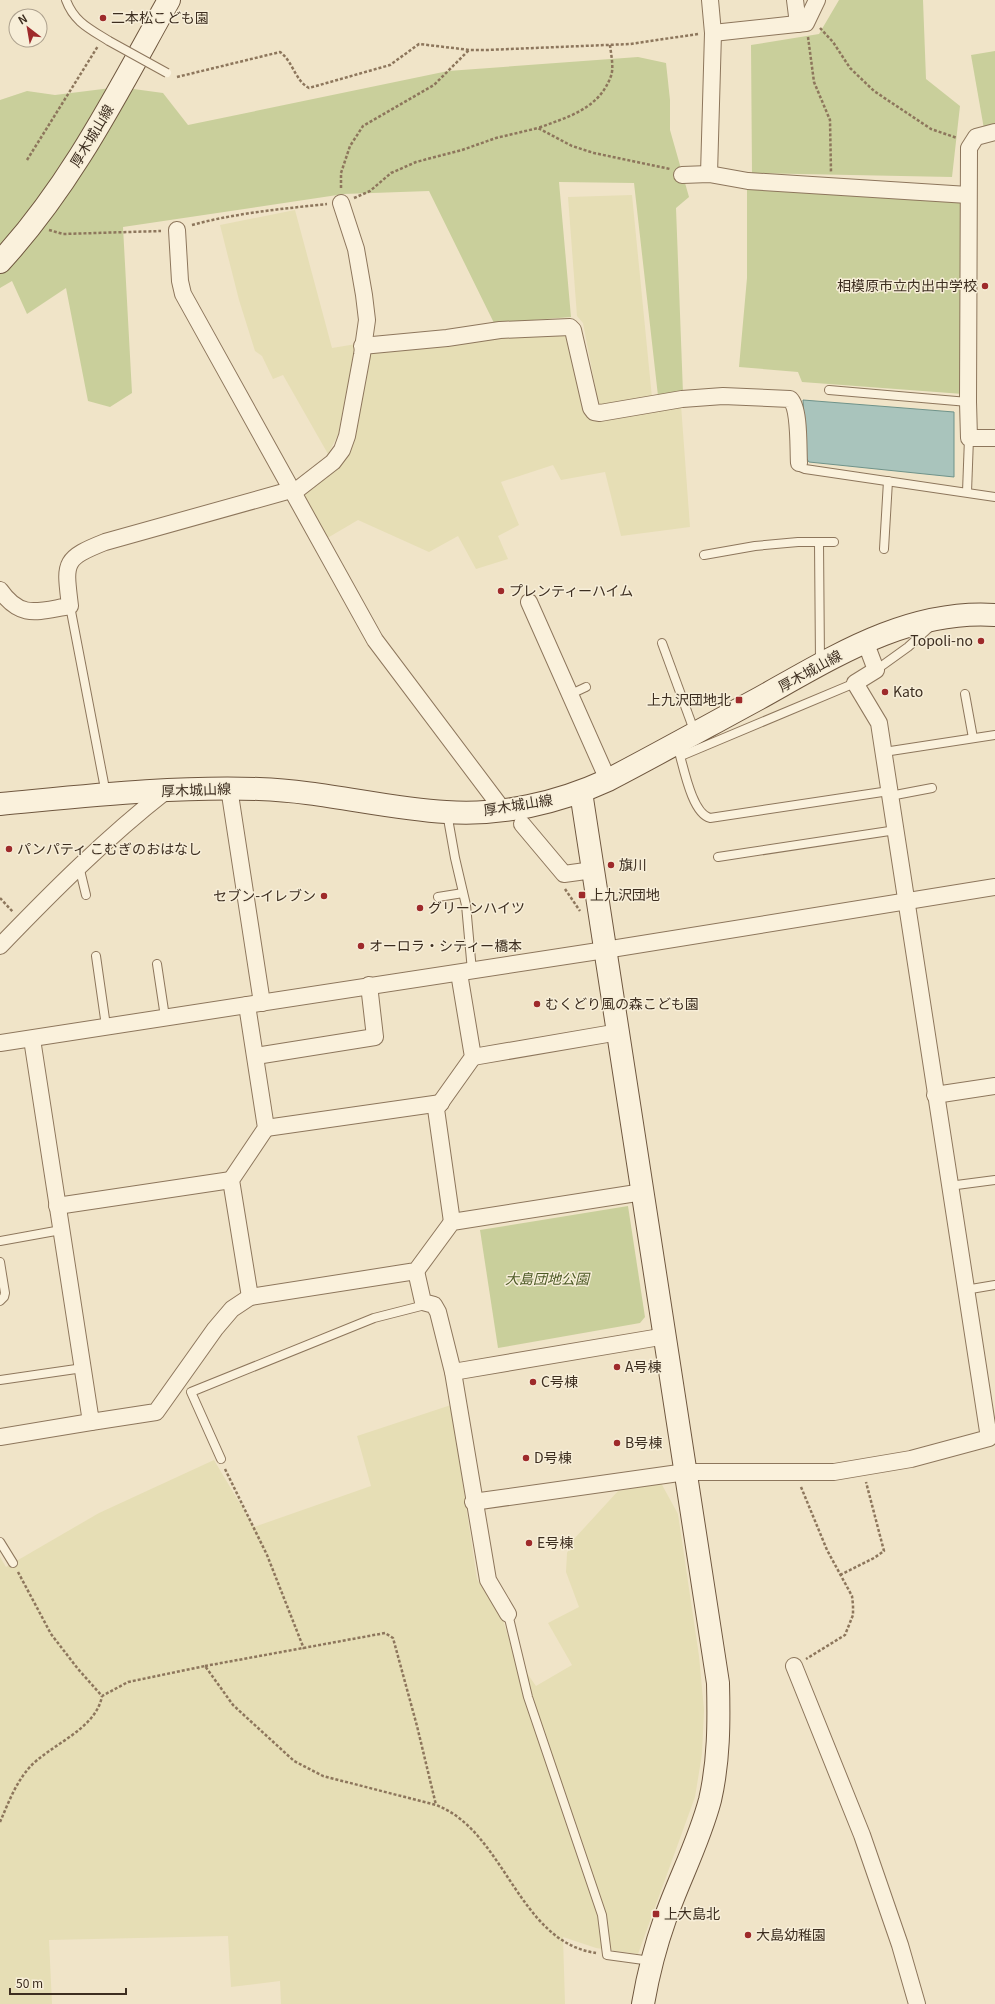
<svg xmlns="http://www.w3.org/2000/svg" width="995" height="2004" font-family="Georgia,'Noto Sans JP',serif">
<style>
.farmland{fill:#e6deb5}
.green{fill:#c9cf9b}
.water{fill:#a9c4bc;stroke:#6f938a}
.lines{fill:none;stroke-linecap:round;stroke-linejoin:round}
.lane-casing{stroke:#8d765c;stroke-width:10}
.street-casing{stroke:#8d765c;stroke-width:18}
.secondary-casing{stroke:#6f573f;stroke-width:24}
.path{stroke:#8d765c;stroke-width:2.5;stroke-dasharray:3 2;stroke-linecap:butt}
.lane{stroke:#faf1dc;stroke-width:8}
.street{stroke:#faf1dc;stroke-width:16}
.secondary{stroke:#faf1dc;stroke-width:22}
.lane-bridge-casing{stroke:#8d765c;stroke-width:10;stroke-linecap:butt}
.lane-bridge{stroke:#faf1dc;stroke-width:8}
.poi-dot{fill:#9e2a2b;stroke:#f7eed8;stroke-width:1.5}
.labels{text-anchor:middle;stroke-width:3;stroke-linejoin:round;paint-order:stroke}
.poi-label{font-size:14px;fill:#3d2e20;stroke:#f7eed8;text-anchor:start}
.street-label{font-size:14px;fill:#3d2e20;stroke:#f7eed8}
.park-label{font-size:14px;font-style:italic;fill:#4d5a26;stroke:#f7eed8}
</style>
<rect width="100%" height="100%" fill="#f0e4c8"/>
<g class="farmland">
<path d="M 632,195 L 652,398 L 599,407 L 583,323 L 577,316 L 568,197 Z"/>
<path d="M 295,210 L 332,348 L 356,344 L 338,435 L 328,454 L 283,375 L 273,379 L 262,356 L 255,351 L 239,300 L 220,225 Z"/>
<path d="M 567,330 L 588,411 L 681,405 L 690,527 L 621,536 L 605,472 L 561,480 L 553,465 L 501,482 L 519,525 L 498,536 L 508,559 L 476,569 L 458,536 L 429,552 L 358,520 L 324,540 L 302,500 L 305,491 L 340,466 L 370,349 Z"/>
<path d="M 451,1405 L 477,1579 L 503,1620 L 514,1655 L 536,1686 L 572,1665 L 548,1623 L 579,1607 L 566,1572 L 567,1553 L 574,1539 L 618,1491 L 661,1483 L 678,1514 L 699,1656 L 704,1710 L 702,1754 L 695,1797 L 638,1954 L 596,1948 L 563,1937 L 565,2004 L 281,2004 L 280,1981 L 231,1987 L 228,1936 L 49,1940 L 52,2004 L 0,2004 L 0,1557 L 6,1567 L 99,1513 L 214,1460 L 254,1527 L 371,1486 L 357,1436 Z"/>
</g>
<g class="green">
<path d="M 839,0 L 923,0 L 926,79 L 960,106 L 952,177 L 752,173 L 751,45 L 819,34 Z"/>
<path d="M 995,51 L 995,127 L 984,129 L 971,55 Z"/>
<path d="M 638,57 L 666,63 L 670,100 L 670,130 L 689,197 L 676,208 L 683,393 L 658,396 L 634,183 L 559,182 L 571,317 L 494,323 L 429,191 L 344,194 L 123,227 L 132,393 L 110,407 L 88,401 L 66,288 L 27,314 L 12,281 L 0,288 L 0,100 L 27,91 L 55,95 L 119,87 L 163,93 L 188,125 L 448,71 Z"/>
<path d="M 747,186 L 966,200 L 963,394 L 802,382 L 798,372 L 739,367 L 747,278 Z"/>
<path d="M 628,1206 L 645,1317 L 640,1323 L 498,1348 L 480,1230 Z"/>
</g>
<path class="water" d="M 803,400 L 954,412 L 954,477 L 809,462 L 806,458 Z"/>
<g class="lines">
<g class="lane-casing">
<g id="lane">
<path d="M 66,0 C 74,22 90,29 109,41"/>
<path d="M 829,390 L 968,402"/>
<path d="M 799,463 L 800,467 L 805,469 L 995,497"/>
<path d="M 967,492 L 969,438"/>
<path d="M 819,543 L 820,662"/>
<path d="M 884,549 L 888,481"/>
<path d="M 704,555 L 755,546 L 798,542 L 834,542"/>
<path d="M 70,606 L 106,794"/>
<path d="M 662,643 L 695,733"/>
<path d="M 876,670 L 908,647 L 932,625"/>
<path d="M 571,694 L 586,687"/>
<path d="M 965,694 L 973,738"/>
<path d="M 677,745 C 683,763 691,813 710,818 L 889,791"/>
<path d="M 884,752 L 995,735"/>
<path d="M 681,756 L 855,683"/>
<path d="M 890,796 L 932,788"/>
<path d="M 447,813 L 455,858 L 466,905 L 472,971"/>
<path d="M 718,857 L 896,830"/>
<path d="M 79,866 L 86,895"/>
<path d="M 438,897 L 463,893"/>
<path d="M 96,956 L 106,1026"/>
<path d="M 157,964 L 165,1017"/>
<path d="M 949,1186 L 995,1180"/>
<path d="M 0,1241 L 61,1230"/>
<path d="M 0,1262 L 5,1293 L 4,1297 L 0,1301"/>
<path d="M 965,1290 L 995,1285"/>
<path d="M 0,1380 L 83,1368"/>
<path d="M 221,1459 L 191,1392 L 374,1318 L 421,1306 L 423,1302"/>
<path d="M 0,1542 L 13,1563"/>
<path d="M 508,1614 L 528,1697 L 602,1915 L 607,1955 L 651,1961"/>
</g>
</g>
<g class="street-casing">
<g id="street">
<path d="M 795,0 L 798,24"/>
<path d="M 713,33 L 806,23 L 817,0"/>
<path d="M 995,132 L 976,137 L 969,148 L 968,402 L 969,438 L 995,438"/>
<path d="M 709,174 L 713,33 L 710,0"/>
<path d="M 682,175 L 709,174 L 748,181 L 968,195"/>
<path d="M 177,230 L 180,281 L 183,294 L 375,640 L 503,810"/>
<path d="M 362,346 L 447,338 L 500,330 L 570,327 L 573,330 L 591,408 L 594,412 L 600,413 L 682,399 L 723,396 L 790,399 C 800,408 798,449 799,463"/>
<path d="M 293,493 L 333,462 L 342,450 L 347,436 L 362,355 L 367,320 L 364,295 L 356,249 L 341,203"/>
<path d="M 0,590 C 21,620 38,611 70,606 C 65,563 62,559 105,542 L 291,490"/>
<path d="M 529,602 L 608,780"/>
<path d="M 229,788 L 262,1003"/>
<path d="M 522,824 L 564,874 L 593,870"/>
<path d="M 0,946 C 53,891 106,838 166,791"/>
<path d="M 247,1005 L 266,1128 L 231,1180 L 250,1297"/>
<path d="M 32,1039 L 91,1422 L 156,1412 L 215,1329 L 232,1309 L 250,1297 L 416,1271 L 452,1222 L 643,1192"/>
<path d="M 0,1043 L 605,950 L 995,887"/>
<path d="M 256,1056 L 375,1037 L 369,985"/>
<path d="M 473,1057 L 619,1032"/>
<path d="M 935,1095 L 995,1086"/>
<path d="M 266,1128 L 441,1103"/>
<path d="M 57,1206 L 231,1180"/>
<path d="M 452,1222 L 436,1109 L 473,1057 L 459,973"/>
<path d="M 416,1271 L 423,1302 L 434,1305 L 438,1312 L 453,1372 L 488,1580 L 508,1614"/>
<path d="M 453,1372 L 666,1336"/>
<path d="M 0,1437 L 91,1422"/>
<path d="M 473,1502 L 686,1472 L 834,1472 L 911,1459 L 989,1438 L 879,723 L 855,683 L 876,670 L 865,641"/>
<path d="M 794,1666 L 862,1835 L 900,1945 L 917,2004"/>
</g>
</g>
<g class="secondary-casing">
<g id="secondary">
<path d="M 0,262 C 72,184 118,91 169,0"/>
<path d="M 581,792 L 718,1683 C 719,1722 719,1761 710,1800 C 699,1842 679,1879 665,1919 C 655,1947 648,1975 643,2004"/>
<path d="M 0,804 C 86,796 173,786 259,789 C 322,791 383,808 446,812 C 501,816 558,803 608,780 C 658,754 708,726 758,699 C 832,658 907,609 995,615"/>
</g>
</g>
<g class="path">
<path d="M 820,28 L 833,42 L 850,68 L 874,91 L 931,129 L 957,138"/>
<path d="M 808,37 L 814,82 L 830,120 L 831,172"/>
<path d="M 610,45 C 611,54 614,68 611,76 C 599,109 568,117 538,128 L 572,146 L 594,153 L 670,169"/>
<path d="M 177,77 L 280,52 C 293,61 295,81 309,88 L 390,65 L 419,44 L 470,50 L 486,50 L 630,44 L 698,34"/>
<path d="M 27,160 L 98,46"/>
<path d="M 341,188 L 341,173 L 350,146 L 363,126 L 434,85 L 469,50"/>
<path d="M 354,198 L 370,191 L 391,173 L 416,162 L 462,150 L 496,138 L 538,128"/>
<path d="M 192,225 C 236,213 281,209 327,204"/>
<path d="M 49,230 L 63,234 L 161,231"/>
<path d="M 565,889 L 580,911"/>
<path d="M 0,898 L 13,912"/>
<path d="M 225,1469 L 267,1555 L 304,1649"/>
<path d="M 801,1487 L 827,1550 L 852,1596 L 853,1605 L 853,1615 L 845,1635 L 806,1659"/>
<path d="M 18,1572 L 51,1634 L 78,1669 L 102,1696 L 128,1682 L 205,1666 L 233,1705 L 294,1761 L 323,1776 L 436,1805 C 505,1831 518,1942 596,1953"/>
<path d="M 840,1575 L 874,1558 L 884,1551 L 866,1482"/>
<path d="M 205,1666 L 385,1633 L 393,1638 L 417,1726 L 436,1805"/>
<path d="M 0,1822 C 8,1804 15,1784 29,1768 C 49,1745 96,1730 102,1696"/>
</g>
<use href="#lane" class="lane"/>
<use href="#street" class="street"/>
<use href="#secondary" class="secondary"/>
<g class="lane-bridge-casing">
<path id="lane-bridge" d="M 109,41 L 167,73"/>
</g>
<use href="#lane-bridge" class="lane-bridge"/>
</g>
<g class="poi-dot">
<circle cx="103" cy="18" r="4"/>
<circle cx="985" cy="286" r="4"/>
<circle cx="501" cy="591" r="4"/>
<circle cx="981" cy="641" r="4"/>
<circle cx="885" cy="692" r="4"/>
<rect x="735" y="696" width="8" height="8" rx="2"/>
<circle cx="9" cy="849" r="4"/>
<circle cx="611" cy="865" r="4"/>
<rect x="578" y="891" width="8" height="8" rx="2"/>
<circle cx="324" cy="896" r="4"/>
<circle cx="420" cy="908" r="4"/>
<circle cx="361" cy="946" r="4"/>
<circle cx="537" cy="1004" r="4"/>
<circle cx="617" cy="1367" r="4"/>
<circle cx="533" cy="1382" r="4"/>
<circle cx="617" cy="1443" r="4"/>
<circle cx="526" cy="1458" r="4"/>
<circle cx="529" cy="1543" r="4"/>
<rect x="652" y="1910" width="8" height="8" rx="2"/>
<circle cx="748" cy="1935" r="4"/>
</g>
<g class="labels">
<g class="poi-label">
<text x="111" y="23">二本松こども園</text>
<text x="977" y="291" text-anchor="end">相模原市立内出中学校</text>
<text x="509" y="596">プレンティーハイム</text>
<text x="973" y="646" text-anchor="end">Topoli-no</text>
<text x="893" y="697">Kato</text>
<text x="731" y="705" text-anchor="end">上九沢団地北</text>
<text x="17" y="854">パンパティ こむぎのおはなし</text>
<text x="619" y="870">旗川</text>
<text x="590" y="900">上九沢団地</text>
<text x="316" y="901" text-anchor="end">セブン-イレブン</text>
<text x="428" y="913">グリーンハイツ</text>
<text x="369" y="951">オーロラ・シティー橋本</text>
<text x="545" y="1009">むくどり風の森こども園</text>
<text x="625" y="1372">A号棟</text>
<text x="541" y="1387">C号棟</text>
<text x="625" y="1448">B号棟</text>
<text x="534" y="1463">D号棟</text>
<text x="537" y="1548">E号棟</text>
<text x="664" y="1919">上大島北</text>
<text x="756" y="1940">大島幼稚園</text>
</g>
<g class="street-label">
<text transform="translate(92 136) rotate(-59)" y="5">厚木城山線</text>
<text transform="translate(810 671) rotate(-29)" y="5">厚木城山線</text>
<text transform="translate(196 790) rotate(-2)" y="5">厚木城山線</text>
<text transform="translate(518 805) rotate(-9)" y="5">厚木城山線</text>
</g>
<g class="park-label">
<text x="547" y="1284">大島団地公園</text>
</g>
</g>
<g transform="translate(28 28) rotate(329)"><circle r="19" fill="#f7eed8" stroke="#ada18e"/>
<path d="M0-3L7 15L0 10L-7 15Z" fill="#9e2a2b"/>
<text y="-6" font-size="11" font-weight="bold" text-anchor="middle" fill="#3d2e20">N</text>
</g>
<path d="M10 1988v6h116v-6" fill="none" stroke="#3d2e20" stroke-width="2"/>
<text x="16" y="1988" font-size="12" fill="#3d2e20" stroke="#f7eed8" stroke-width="3" paint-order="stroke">50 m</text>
</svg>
